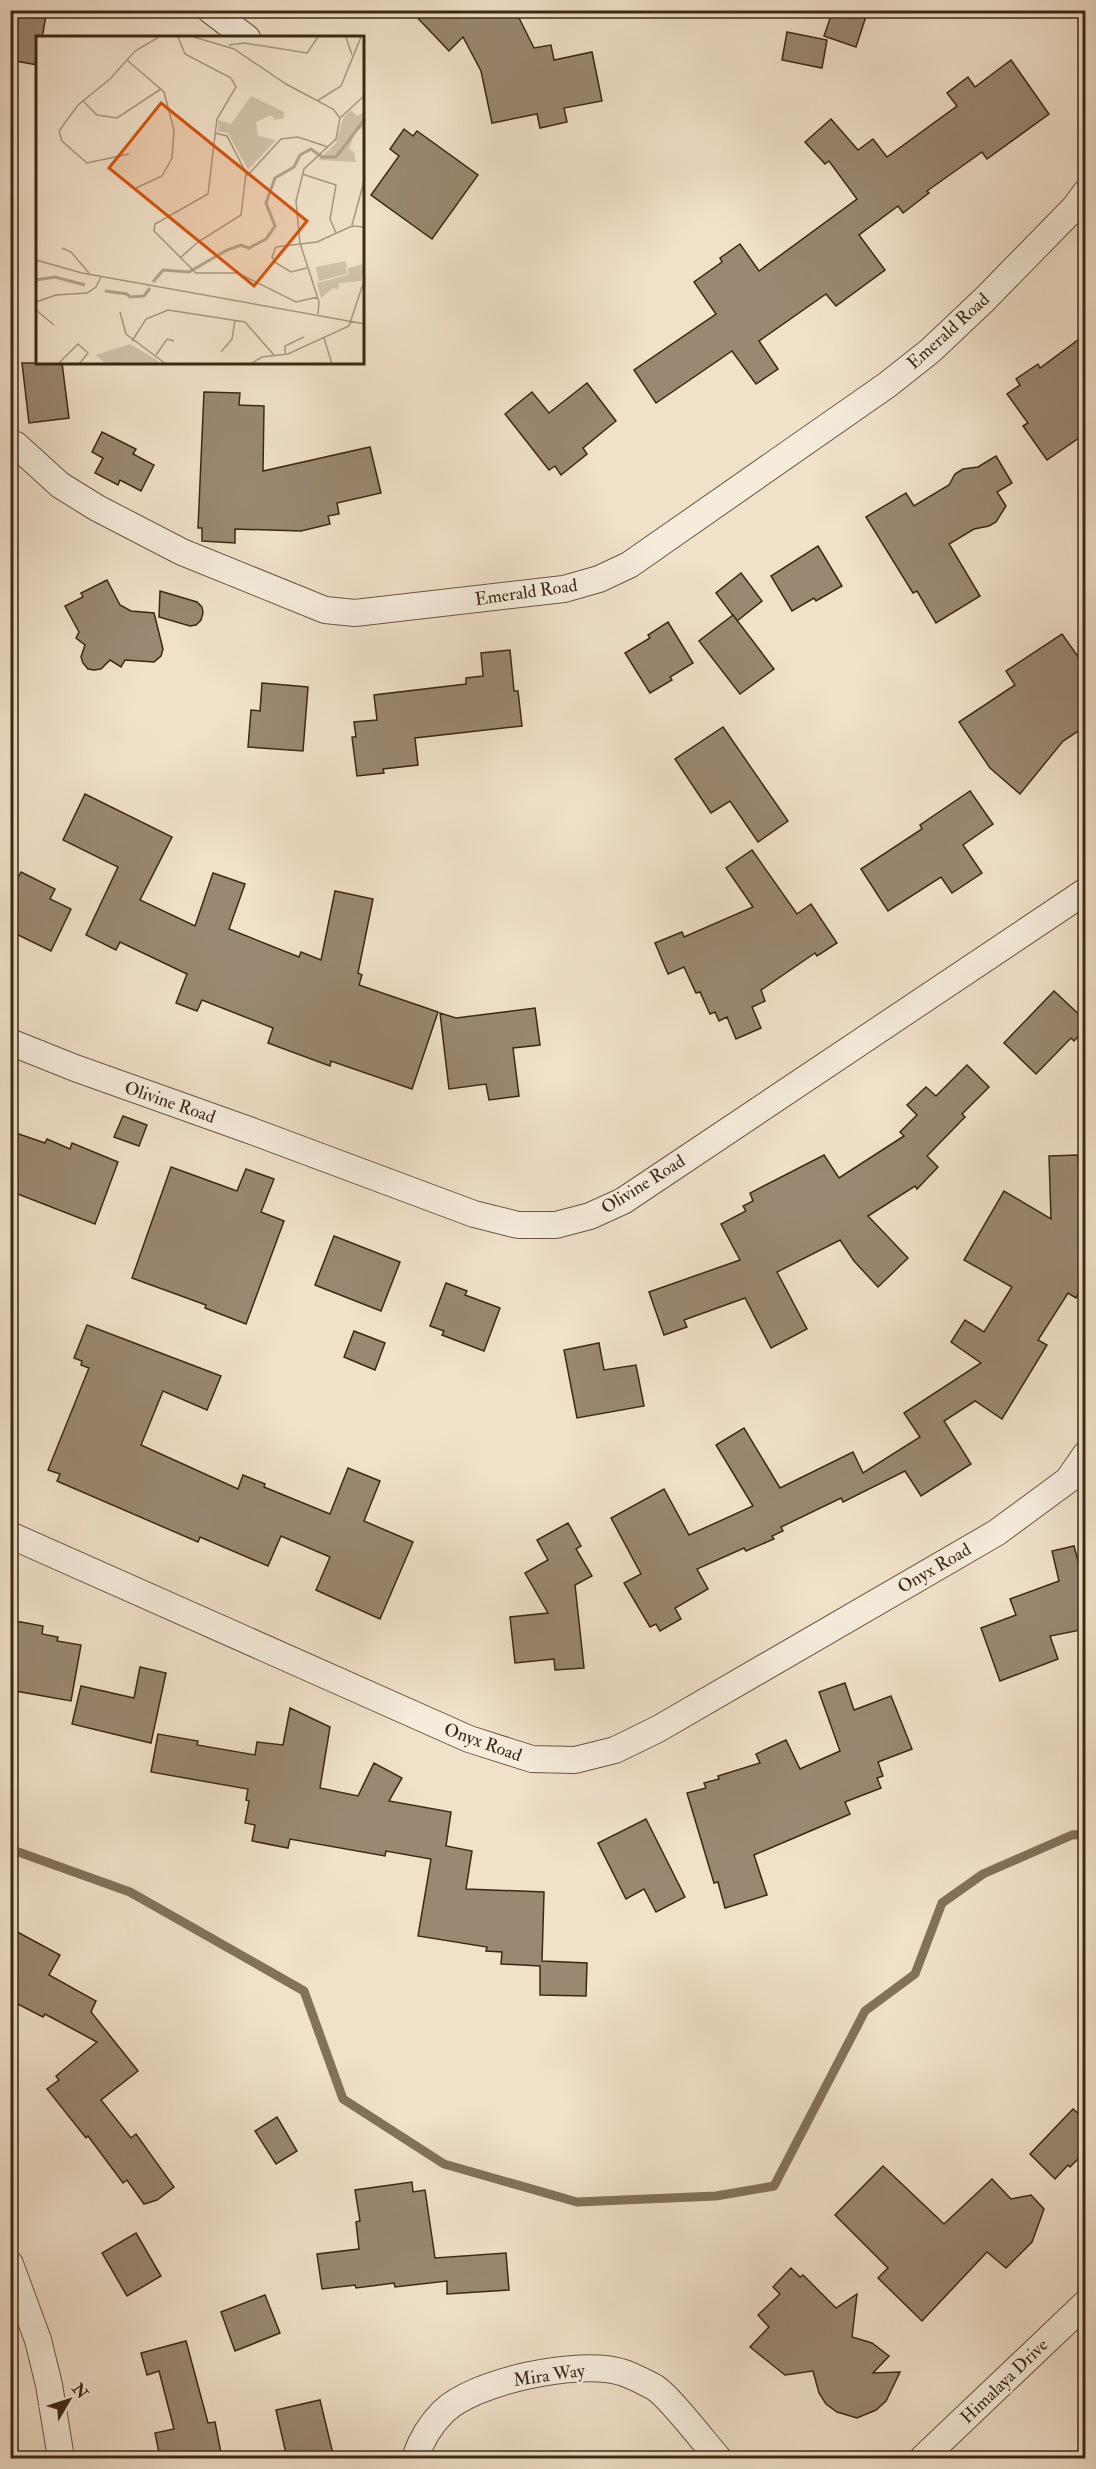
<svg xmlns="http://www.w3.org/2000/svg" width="1096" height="2469" font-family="'IM FELL Double Pica',serif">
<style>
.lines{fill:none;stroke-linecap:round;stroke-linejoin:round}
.stream{stroke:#83715b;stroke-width:9}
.building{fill:#9a8872;stroke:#3c2813;stroke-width:1.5}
.minor-casing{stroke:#695640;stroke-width:28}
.minor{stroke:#f5ecdc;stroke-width:26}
.labels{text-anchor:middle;stroke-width:5;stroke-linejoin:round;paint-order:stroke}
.street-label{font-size:18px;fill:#3c2813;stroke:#f5ecdc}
.inset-river{fill:none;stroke:#b3a28b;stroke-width:3}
.inset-road{fill:none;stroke:#a89780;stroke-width:1.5}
.view{fill:#d7540d;fill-opacity:0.15;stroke:#d7540d;stroke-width:3}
.inset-edge{fill:none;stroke:#3c2813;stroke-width:3}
</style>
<rect width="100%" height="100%" fill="#f0e1c9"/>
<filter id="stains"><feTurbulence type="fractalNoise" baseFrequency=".00333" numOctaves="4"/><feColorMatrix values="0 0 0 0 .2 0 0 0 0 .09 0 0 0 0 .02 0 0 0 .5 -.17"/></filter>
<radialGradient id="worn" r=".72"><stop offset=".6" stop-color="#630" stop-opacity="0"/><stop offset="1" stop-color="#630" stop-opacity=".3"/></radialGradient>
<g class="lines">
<path class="stream" d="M 10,1849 L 130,1892 L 304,1991 L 343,2099 L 444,2164 L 577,2202 L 716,2196 L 774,2186 L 865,2011 L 915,1974 L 942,1903 L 983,1874 L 1072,1835 L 1086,1834"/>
</g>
<g class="building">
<path d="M 10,10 L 47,10 L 42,38 L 38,38 L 38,65 L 10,60 Z"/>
<path d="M 410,10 L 515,10 L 534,48 L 551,45 L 554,60 L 592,52 L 602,101 L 564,108 L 567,122 L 540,128 L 537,114 L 492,123 L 481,71 L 463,37 L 449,51 Z"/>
<path d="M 833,10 L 868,10 L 856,47 L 824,36 Z"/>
<path d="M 787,32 L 827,40 L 822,68 L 782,60 Z"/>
<path d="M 1011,60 L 1049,114 L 987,159 L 982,152 L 927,191 L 929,193 L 903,213 L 898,206 L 859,235 L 885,270 L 836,306 L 826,294 L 759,341 L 778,369 L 756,384 L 732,351 L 656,403 L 634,370 L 716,314 L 694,282 L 722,262 L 720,258 L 740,244 L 759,271 L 857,199 L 829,161 L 825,164 L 805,142 L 831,119 L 858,150 L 873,139 L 887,157 L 957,106 L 947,93 L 968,77 L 975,87 Z"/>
<path d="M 404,129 L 413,136 L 417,131 L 478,175 L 432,239 L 371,195 L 399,156 L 390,149 Z"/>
<path d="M 1086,334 L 1086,433 L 1047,460 L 1023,426 L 1028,423 L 1007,394 L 1020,385 L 1016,379 L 1038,364 L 1040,368 Z"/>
<path d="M 22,363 L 62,363 L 69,418 L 29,423 Z"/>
<path d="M 587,383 L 616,421 L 583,448 L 587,454 L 561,475 L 555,466 L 549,470 L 505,414 L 532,392 L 549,413 Z"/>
<path d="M 204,392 L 240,393 L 239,405 L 264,406 L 263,471 L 370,447 L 381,493 L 337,503 L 339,514 L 328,516 L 330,524 L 301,531 L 235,529 L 235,543 L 202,541 L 202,528 L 198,528 Z"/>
<path d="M 102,432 L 136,449 L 133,454 L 154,465 L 141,491 L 120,480 L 118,485 L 95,473 L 103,458 L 92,452 Z"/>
<path d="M 996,456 L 1012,483 L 997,492 L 1006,506 L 996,522 L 989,526 L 974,529 L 949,544 L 980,596 L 936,623 L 917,591 L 913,593 L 866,517 L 906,493 L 914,506 L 949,485 L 955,474 L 963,469 L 978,467 Z"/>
<path d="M 818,546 L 842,586 L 816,601 L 814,598 L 792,611 L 771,576 Z"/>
<path d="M 741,573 L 762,601 L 737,621 L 716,593 Z"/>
<path d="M 107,580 L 120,605 L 131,611 L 154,613 L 163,649 L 161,656 L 154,662 L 125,660 L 121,667 L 110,660 L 101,669 L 94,670 L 88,669 L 83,663 L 81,657 L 85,645 L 76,638 L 79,632 L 65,606 L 83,597 L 81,593 Z"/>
<path d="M 160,591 L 197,602 L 202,607 L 203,613 L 201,620 L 196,625 L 190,626 L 159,617 Z"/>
<path d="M 733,615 L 774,669 L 740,694 L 699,641 Z"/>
<path d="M 668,622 L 693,663 L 670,677 L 672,680 L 650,693 L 625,653 L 650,638 L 648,635 Z"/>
<path d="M 1062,634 L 1086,668 L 1086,726 L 1063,741 L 1020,794 L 990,768 L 959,722 L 1015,685 L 1006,671 Z"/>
<path d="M 510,650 L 514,691 L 518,691 L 522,726 L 415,738 L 418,765 L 383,769 L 384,773 L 357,776 L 352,737 L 356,737 L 354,722 L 377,720 L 374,695 L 466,684 L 466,678 L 483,676 L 481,653 Z"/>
<path d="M 262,683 L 308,687 L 303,751 L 248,747 L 251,710 L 260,711 Z"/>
<path d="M 723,727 L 788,821 L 758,842 L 730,801 L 711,813 L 675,759 Z"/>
<path d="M 970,791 L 993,824 L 963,845 L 982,873 L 952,893 L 941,877 L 888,911 L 861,869 L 922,829 L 920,825 Z"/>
<path d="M 85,794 L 172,837 L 140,900 L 195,926 L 213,873 L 245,884 L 229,929 L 299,957 L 301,952 L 321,960 L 335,891 L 373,899 L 358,973 L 362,975 L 359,985 L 438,1012 L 412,1089 L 331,1061 L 330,1066 L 268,1043 L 273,1028 L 202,1000 L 197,1011 L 176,1003 L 187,974 L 120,942 L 116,950 L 86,935 L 118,867 L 63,840 Z"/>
<path d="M 752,850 L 797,914 L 811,904 L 837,943 L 817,956 L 815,953 L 761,990 L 765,1001 L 752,1007 L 761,1028 L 736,1039 L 727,1017 L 719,1021 L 715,1012 L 710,1014 L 700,992 L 696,993 L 684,967 L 668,974 L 655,943 L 682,932 L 684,937 L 753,907 L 726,868 Z"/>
<path d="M 21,872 L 55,889 L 50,899 L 71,909 L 51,951 L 10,931 L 10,893 Z"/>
<path d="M 1054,991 L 1086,1021 L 1086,1028 L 1074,1041 L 1071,1038 L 1036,1074 L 1004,1043 Z"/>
<path d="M 535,1008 L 540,1045 L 513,1048 L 519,1096 L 489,1100 L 486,1084 L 449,1089 L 440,1013 L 456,1018 Z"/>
<path d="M 967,1065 L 989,1087 L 962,1114 L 965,1117 L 927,1156 L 938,1167 L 917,1189 L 915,1186 L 868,1216 L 908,1258 L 878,1287 L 854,1261 L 840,1240 L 777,1272 L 807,1329 L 771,1348 L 745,1298 L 684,1320 L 687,1327 L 664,1335 L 649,1292 L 740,1260 L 721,1224 L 746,1211 L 743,1206 L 753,1201 L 750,1193 L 824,1155 L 839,1178 L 904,1136 L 900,1132 L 917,1115 L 907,1105 L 926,1087 L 936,1096 Z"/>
<path d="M 123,1116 L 147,1125 L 139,1146 L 114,1137 Z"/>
<path d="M 10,1131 L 45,1143 L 47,1139 L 70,1149 L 72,1143 L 118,1162 L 95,1224 L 10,1191 Z"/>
<path d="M 1078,1155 L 1078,1162 L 1086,1162 L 1086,1281 L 1076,1298 L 1068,1293 L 1038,1340 L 1047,1345 L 1002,1419 L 975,1401 L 944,1421 L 971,1464 L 921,1496 L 905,1471 L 843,1502 L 841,1498 L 781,1527 L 783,1531 L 772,1536 L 774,1539 L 746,1551 L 744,1548 L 697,1569 L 708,1589 L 675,1608 L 681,1619 L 660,1631 L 656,1624 L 650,1627 L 624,1583 L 641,1574 L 611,1518 L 664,1489 L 689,1535 L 753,1506 L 716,1445 L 744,1428 L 780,1488 L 853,1452 L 863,1473 L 920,1437 L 904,1413 L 981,1363 L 951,1342 L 965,1320 L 984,1332 L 1012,1287 L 964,1260 L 1004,1191 L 1051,1219 L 1049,1156 Z"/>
<path d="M 171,1167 L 237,1191 L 246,1169 L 274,1179 L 261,1212 L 284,1221 L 246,1324 L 205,1308 L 206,1305 L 132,1278 Z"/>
<path d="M 334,1236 L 400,1262 L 381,1311 L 315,1285 Z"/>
<path d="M 446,1283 L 467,1291 L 465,1295 L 500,1308 L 484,1351 L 442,1335 L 444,1331 L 430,1326 Z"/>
<path d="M 87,1325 L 221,1376 L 207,1410 L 163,1391 L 141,1445 L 238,1489 L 243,1475 L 265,1484 L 264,1487 L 330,1514 L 348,1468 L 380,1481 L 364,1521 L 413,1542 L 380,1619 L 316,1590 L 330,1557 L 281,1536 L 268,1566 L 200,1537 L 198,1542 L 57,1481 L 60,1474 L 48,1470 L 89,1368 L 81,1365 L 82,1361 L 74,1358 Z"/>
<path d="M 354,1331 L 385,1343 L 375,1370 L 344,1357 Z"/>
<path d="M 599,1343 L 604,1370 L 636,1365 L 644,1406 L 577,1418 L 564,1350 Z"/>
<path d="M 568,1523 L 581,1546 L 576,1549 L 592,1576 L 575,1585 L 584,1668 L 555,1670 L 554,1659 L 515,1663 L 510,1617 L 548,1613 L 525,1573 L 548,1560 L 537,1540 Z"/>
<path d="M 1074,1546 L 1081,1572 L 1086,1571 L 1086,1629 L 1050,1636 L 1058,1659 L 1000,1681 L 981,1628 L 1016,1615 L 1010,1599 L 1059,1581 L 1052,1551 Z"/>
<path d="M 10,1620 L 43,1626 L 42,1634 L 58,1637 L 57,1641 L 81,1645 L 71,1701 L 10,1690 Z"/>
<path d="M 140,1667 L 166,1673 L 151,1743 L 72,1724 L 81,1686 L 134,1698 Z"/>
<path d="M 845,1683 L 854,1710 L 891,1696 L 912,1749 L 878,1762 L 883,1776 L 877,1778 L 881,1788 L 845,1802 L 850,1814 L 754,1855 L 767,1895 L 725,1908 L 718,1882 L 714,1883 L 687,1793 L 706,1788 L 704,1783 L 719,1779 L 718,1776 L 760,1763 L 756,1754 L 786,1740 L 800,1769 L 840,1751 L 819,1692 Z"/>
<path d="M 290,1708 L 330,1727 L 320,1788 L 358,1796 L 374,1763 L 402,1778 L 389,1801 L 451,1812 L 446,1846 L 472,1851 L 466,1889 L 544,1892 L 542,1961 L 587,1963 L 586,1996 L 540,1995 L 540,1966 L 501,1964 L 502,1952 L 486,1951 L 487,1947 L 418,1936 L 431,1859 L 386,1851 L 385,1856 L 290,1839 L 288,1848 L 252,1841 L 255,1825 L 245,1823 L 249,1801 L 246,1800 L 248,1789 L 151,1772 L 158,1734 L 198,1741 L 197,1745 L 255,1755 L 257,1742 L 283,1745 Z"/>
<path d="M 646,1819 L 685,1897 L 656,1912 L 644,1889 L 626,1899 L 598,1843 Z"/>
<path d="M 10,1928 L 60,1955 L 49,1975 L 96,2001 L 91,2012 L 138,2071 L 101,2100 L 131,2138 L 136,2134 L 174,2187 L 157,2200 L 144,2204 L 127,2180 L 123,2183 L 88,2136 L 86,2138 L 47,2089 L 59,2080 L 56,2076 L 97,2042 L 45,2014 L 43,2017 L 10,2000 Z"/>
<path d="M 1073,2109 L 1086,2120 L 1086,2151 L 1070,2167 L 1068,2165 L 1055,2179 L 1030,2154 Z"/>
<path d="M 277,2117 L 297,2151 L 276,2164 L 255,2131 Z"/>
<path d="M 883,2166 L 944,2224 L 992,2179 L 1011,2199 L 1031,2195 L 1044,2209 L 1032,2242 L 1006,2268 L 987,2252 L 922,2321 L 878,2278 L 888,2268 L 835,2215 Z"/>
<path d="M 412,2182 L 413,2192 L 425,2190 L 435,2258 L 506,2253 L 509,2290 L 447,2294 L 447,2281 L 395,2287 L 394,2283 L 356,2288 L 355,2285 L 322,2289 L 317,2254 L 359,2249 L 356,2222 L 360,2221 L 355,2190 Z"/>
<path d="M 136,2233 L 161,2276 L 127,2296 L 102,2253 Z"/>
<path d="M 791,2268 L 800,2277 L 803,2275 L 836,2308 L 857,2294 L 852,2337 L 872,2343 L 889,2356 L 873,2373 L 900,2372 L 886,2401 L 876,2410 L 857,2418 L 837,2412 L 826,2404 L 819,2393 L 813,2371 L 785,2375 L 750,2347 L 769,2327 L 758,2315 L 780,2294 L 773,2287 Z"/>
<path d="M 265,2295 L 280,2333 L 235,2351 L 221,2312 Z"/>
<path d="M 186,2341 L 208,2423 L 215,2422 L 222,2458 L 160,2458 L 155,2433 L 174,2429 L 159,2371 L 147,2375 L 141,2353 Z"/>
<path d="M 320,2400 L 334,2458 L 287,2458 L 276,2410 Z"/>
</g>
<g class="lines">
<g class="minor-casing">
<g id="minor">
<path d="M 210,10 L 247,38"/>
<path d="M 16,445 L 60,485 L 97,508 L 182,552 L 325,610 L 355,613 L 564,589 L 599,579 L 629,565 L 887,385 L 930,351 L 984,300 L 1075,207 L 1086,192"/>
<path d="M 10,1042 L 75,1068 L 249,1130 L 474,1214 L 518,1225 L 556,1225 L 590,1216 L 623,1201 L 1086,891"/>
<path d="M 10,1535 L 469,1739 L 532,1759 L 575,1760 L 615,1750 L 658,1729 L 996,1533 L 1068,1480 L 1086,1454"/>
<path d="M 10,2264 L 38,2340 L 49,2385 L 61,2458"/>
<path d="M 415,2458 C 421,2440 429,2426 443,2412 C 474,2381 579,2359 621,2372 C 632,2375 644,2382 654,2387 C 668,2395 705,2443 718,2458"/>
<path d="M 923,2458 L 1086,2303"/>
</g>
</g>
<use href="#minor" class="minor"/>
</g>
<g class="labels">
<g class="street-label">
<text transform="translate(948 331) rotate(-42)" y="6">Emerald Road</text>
<text transform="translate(526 592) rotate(-8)" y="6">Emerald Road</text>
<text transform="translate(170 1102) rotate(19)" y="6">Olivine Road</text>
<text transform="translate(643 1184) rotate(-32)" y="6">Olivine Road</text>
<text transform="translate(934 1568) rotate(-30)" y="6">Onyx Road</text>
<text transform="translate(483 1742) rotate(20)" y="6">Onyx Road</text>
<text transform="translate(549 2375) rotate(-8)" y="6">Mira Way</text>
<text transform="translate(1004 2381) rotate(-44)" y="6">Himalaya Drive</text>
</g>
</g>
<g transform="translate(36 36)">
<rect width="328" height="328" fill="#f0e1c9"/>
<path d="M 215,60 L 248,76 L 248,82 L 239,84 L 235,79 L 220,86 L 222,100 L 240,104 L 212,134 L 192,97 L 182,95 L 182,84 L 195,88 ZM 315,74 L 321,80 L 328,76 L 328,94 L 324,92 L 318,98 L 313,113 L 318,116 L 320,126 L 282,124 L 300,107 L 307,82 ZM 310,225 L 311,238 L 283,245 L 280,231 ZM 328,228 L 326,245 L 303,247 L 302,254 L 297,252 L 285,262 L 281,247 L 312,239 L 312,232 ZM 94,308 L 121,324 L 124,328 L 70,328 L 60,319 Z" fill="#d1c2aa"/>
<path class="inset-river" d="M 0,244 L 19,241 L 49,249M 117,246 L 127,234 L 153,236 L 191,214 L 205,209 L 213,212 L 230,203 L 239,190 L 230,167 L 239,142 L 258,131 L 264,119 L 275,113 L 286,121 L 300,121 L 329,83M 69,255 L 91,258 L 94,261 L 108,260 L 114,252"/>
<path class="inset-road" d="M 142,1 L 149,18 L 195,42 L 200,51 L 181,83 L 172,158 L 119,188 L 118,195 L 160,237 L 202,237 L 260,266 L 282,261M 158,1 L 198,13 L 250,48 L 297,73 L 304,82 L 300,103 L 268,133 L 260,165 L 264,207 L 283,266 L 282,278M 310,1 L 316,19M 193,9 L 208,7 L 271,17 L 282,1M 91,24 L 128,56 L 138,94 L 136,122 L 126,140 L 100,152M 47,65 L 61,79 L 81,82 L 125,53M 281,65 L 305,50 L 325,1M 304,82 L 329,59M 93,118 L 51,127 L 26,105 L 23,95 L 42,69 L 74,43 L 99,15 L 123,1M 266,138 L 300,149 L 294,183 L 300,197M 211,140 L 245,103 L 262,101 L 292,111M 316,189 L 329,142M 26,212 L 35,216 L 53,237M 144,222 L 162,206 L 205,179 L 210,137 L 191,100 L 179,97M 0,224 L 46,237 L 329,288M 271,232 L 255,236 L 240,227 L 236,221 L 240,211 L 281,206 L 316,190 L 329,191M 0,266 L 20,259 L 51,257 L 60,251 L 65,241M 0,274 L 18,289M 84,276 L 90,298 L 130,328M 288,302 L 296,328M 96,305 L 110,283 L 132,274 L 209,286 L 238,319M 185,316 L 196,303 L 199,284M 249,318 L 249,310 L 268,301M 120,319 L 131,303 L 138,305M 22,328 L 42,308 L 52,317 L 43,328M 214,328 L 226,321 L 252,318 L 313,290 L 329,242"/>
<path class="view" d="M 125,67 L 271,185 L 218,250 L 73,132 Z"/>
<rect width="328" height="328" class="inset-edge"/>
</g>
<rect width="1096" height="2469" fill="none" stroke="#f0e1c9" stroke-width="36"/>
<rect x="12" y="12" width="1072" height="2445" fill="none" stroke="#3c2813" stroke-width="3"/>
<rect x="18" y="18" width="1060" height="2433" fill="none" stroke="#3c2813" stroke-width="1.5"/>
<g transform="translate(69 2400) rotate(51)" stroke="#f5ecdc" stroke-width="4.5" paint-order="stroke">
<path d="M0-4.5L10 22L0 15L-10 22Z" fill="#3c2813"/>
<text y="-9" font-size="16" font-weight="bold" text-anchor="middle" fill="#3c2813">N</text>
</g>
<rect width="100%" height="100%" filter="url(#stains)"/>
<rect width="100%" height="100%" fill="url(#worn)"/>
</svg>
